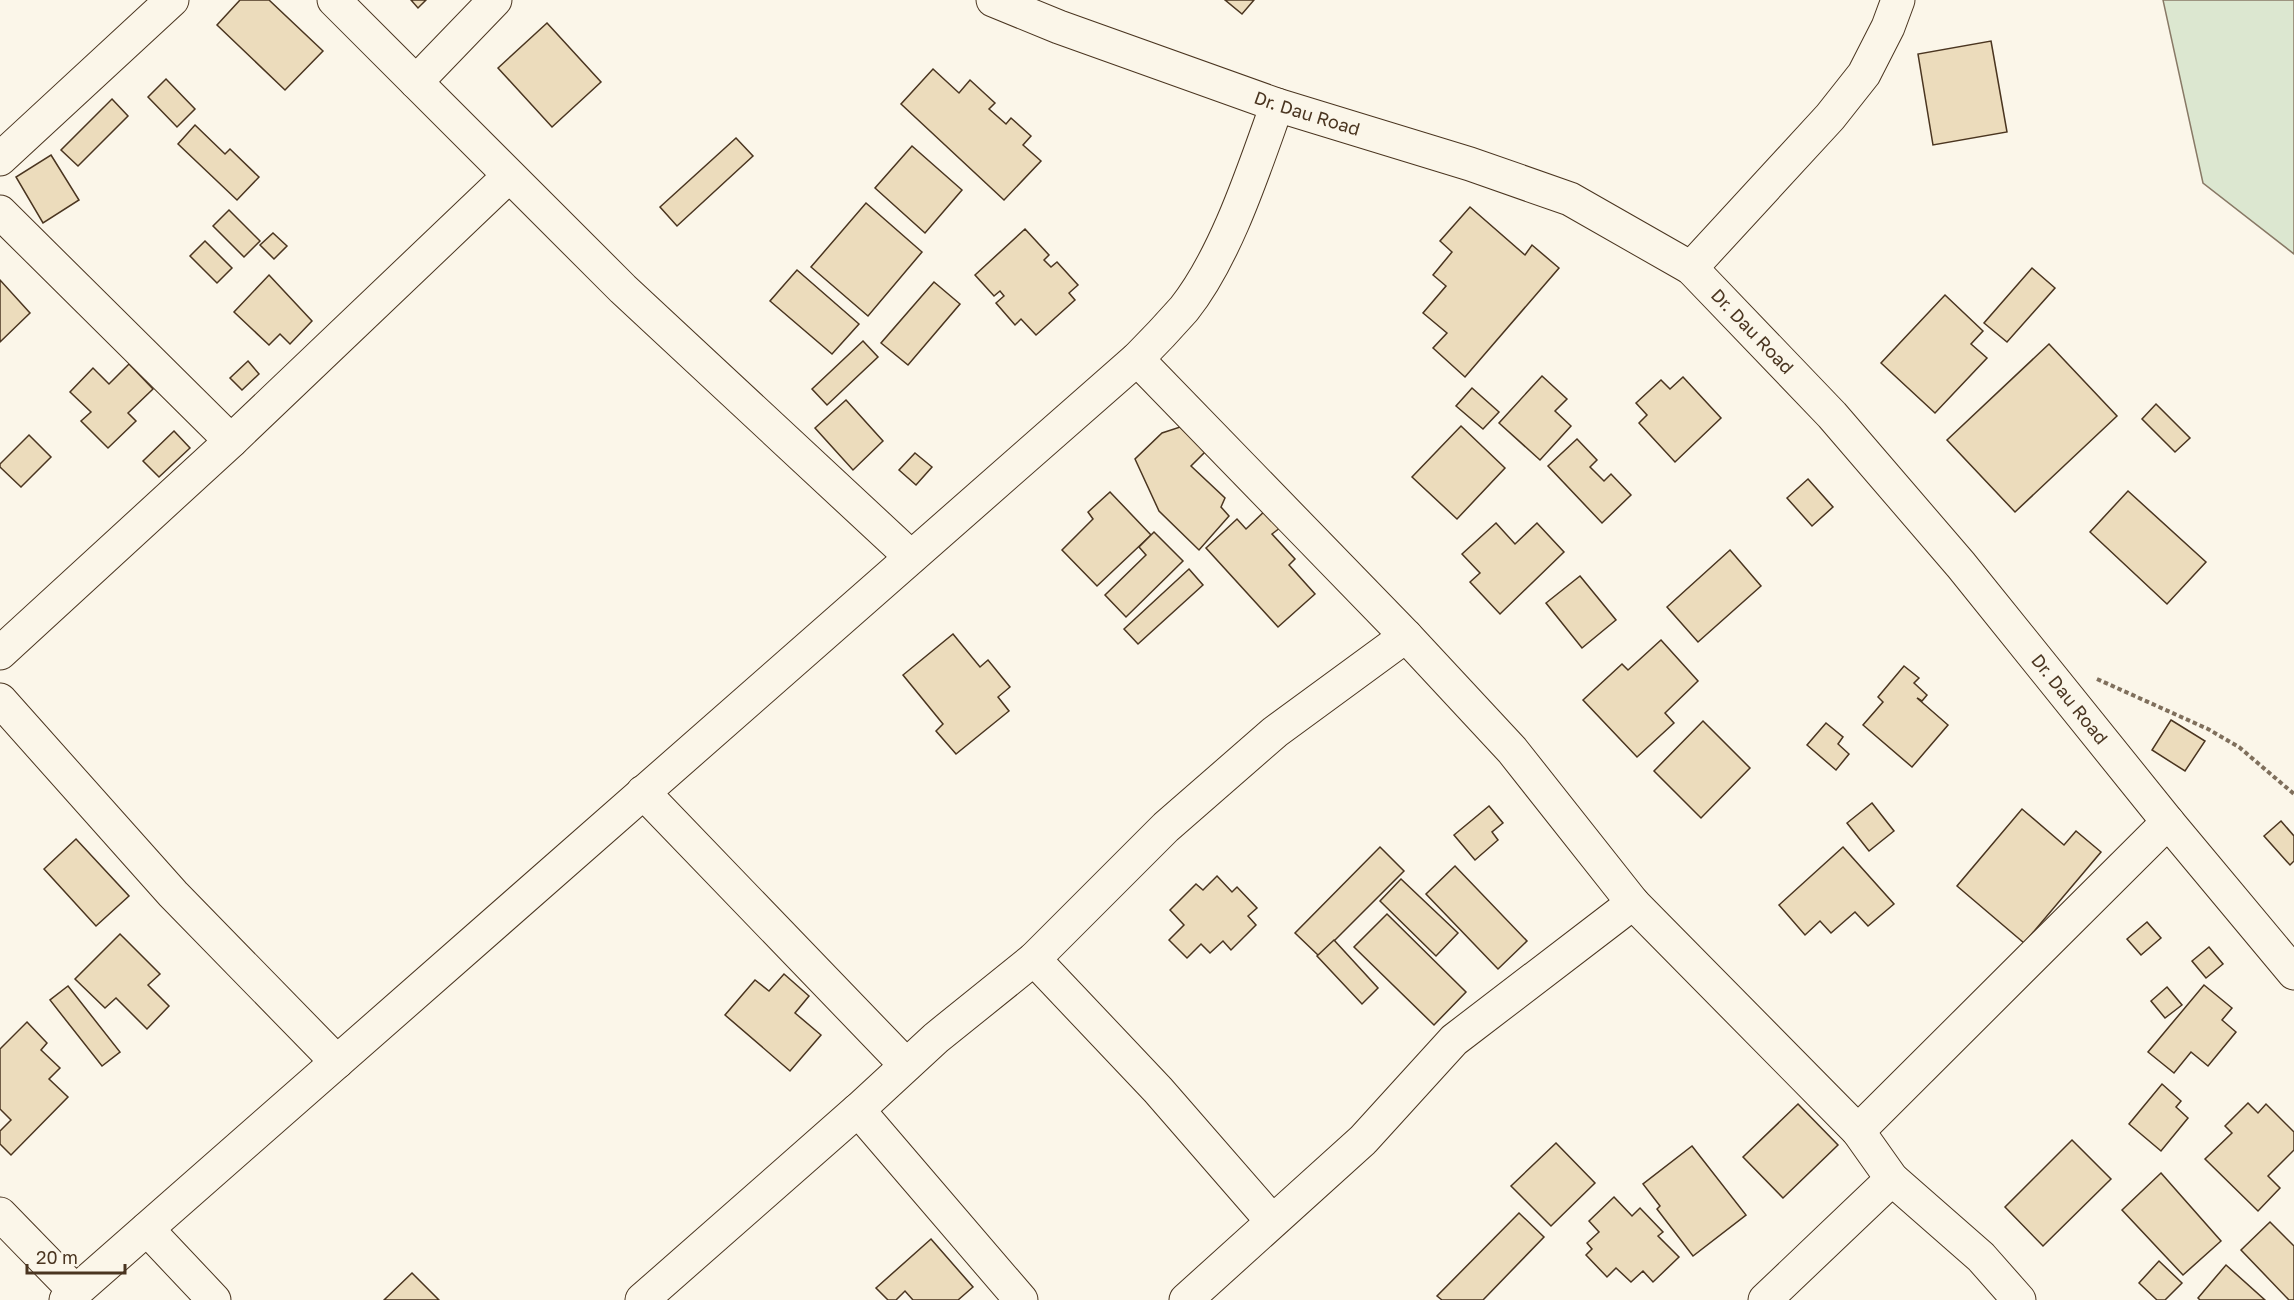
<svg xmlns="http://www.w3.org/2000/svg" width="2294" height="1300" font-family="'Golos Text',sans-serif">
<style>
.green{fill:#dce7d0;stroke:#887966;stroke-width:1.5}
.building{fill:#ecdcbc;stroke:#4a3520;stroke-width:1.5}
.lines{fill:none;stroke-linecap:round;stroke-linejoin:round}
.minor-casing{stroke:#4a3520;stroke-width:35}
.path{stroke:#7f6f5c;stroke-width:4;stroke-dasharray:4.5 3;stroke-linecap:butt}
.minor{stroke:#fbf6e9;stroke-width:33}
.labels{text-anchor:middle;stroke-width:4.5;stroke-linejoin:round;paint-order:stroke}
.street-label{font-size:18px;fill:#4a3520;stroke:#fbf6e9}
</style>
<rect width="100%" height="100%" fill="#fbf6e9"/>
<path class="green" d="M 2163,0 L 2294,0 L 2294,254 L 2203,183 Z"/>
<g class="building">
<path d="M 240,0 L 269,0 L 323,51 L 285,90 L 217,25 Z"/>
<path d="M 411,0 L 426,0 L 418,8 Z"/>
<path d="M 1225,0 L 1254,0 L 1242,14 Z"/>
<path d="M 547,23 L 601,82 L 552,127 L 498,68 Z"/>
<path d="M 1991,41 L 2007,132 L 1933,145 L 1918,54 Z"/>
<path d="M 933,69 L 959,93 L 970,80 L 995,103 L 989,109 L 1006,124 L 1011,118 L 1031,136 L 1023,145 L 1041,161 L 1004,200 L 901,104 Z"/>
<path d="M 166,79 L 195,109 L 177,127 L 148,97 Z"/>
<path d="M 112,99 L 128,116 L 78,166 L 61,150 Z"/>
<path d="M 195,125 L 225,154 L 230,149 L 259,177 L 237,200 L 178,144 Z"/>
<path d="M 736,138 L 753,156 L 677,226 L 660,207 Z"/>
<path d="M 912,146 L 962,190 L 925,233 L 875,188 Z"/>
<path d="M 51,155 L 79,200 L 43,223 L 16,177 Z"/>
<path d="M 866,203 L 922,252 L 868,316 L 811,267 Z"/>
<path d="M 1470,207 L 1525,255 L 1532,245 L 1559,268 L 1465,377 L 1433,348 L 1447,333 L 1423,313 L 1446,286 L 1433,275 L 1452,252 L 1440,241 Z"/>
<path d="M 229,210 L 260,241 L 244,257 L 213,226 Z"/>
<path d="M 1025,229 L 1049,255 L 1044,260 L 1051,267 L 1057,262 L 1078,285 L 1069,293 L 1075,300 L 1036,335 L 1021,319 L 1015,325 L 996,303 L 1004,296 L 1000,291 L 994,296 L 975,275 Z"/>
<path d="M 273,233 L 287,246 L 274,259 L 260,245 Z"/>
<path d="M 205,241 L 232,268 L 217,283 L 190,256 Z"/>
<path d="M 2032,268 L 2055,288 L 2007,342 L 1984,323 Z"/>
<path d="M 797,270 L 859,324 L 832,354 L 770,301 Z"/>
<path d="M 269,275 L 312,321 L 290,344 L 280,334 L 269,345 L 234,312 Z"/>
<path d="M 0,280 L 30,313 L 0,342 Z"/>
<path d="M 934,282 L 960,304 L 908,365 L 881,343 Z"/>
<path d="M 1945,295 L 1983,331 L 1971,344 L 1987,358 L 1935,413 L 1881,363 Z"/>
<path d="M 863,341 L 878,357 L 827,405 L 812,389 Z"/>
<path d="M 2049,344 L 2117,416 L 2015,512 L 1947,440 Z"/>
<path d="M 248,361 L 259,374 L 242,390 L 230,378 Z"/>
<path d="M 129,364 L 153,389 L 128,413 L 136,421 L 108,448 L 81,421 L 91,412 L 70,392 L 93,368 L 109,384 Z"/>
<path d="M 1542,376 L 1567,399 L 1555,411 L 1571,426 L 1540,460 L 1499,423 Z"/>
<path d="M 1683,377 L 1721,418 L 1675,462 L 1639,423 L 1647,415 L 1636,403 L 1661,380 L 1670,389 Z"/>
<path d="M 1472,388 L 1499,412 L 1483,429 L 1456,406 Z"/>
<path d="M 846,400 L 883,441 L 853,470 L 815,428 Z"/>
<path d="M 2156,404 L 2190,438 L 2175,452 L 2142,419 Z"/>
<path d="M 1461,426 L 1505,468 L 1457,519 L 1412,477 Z"/>
<path d="M 1180,427 L 1206,451 L 1191,466 L 1225,498 L 1221,507 L 1229,516 L 1199,550 L 1159,511 L 1135,459 L 1162,433 Z"/>
<path d="M 174,431 L 190,448 L 159,477 L 143,461 Z"/>
<path d="M 29,435 L 51,457 L 21,487 L 0,467 L 0,464 Z"/>
<path d="M 1577,439 L 1597,460 L 1590,467 L 1604,481 L 1611,474 L 1631,495 L 1602,523 L 1548,466 Z"/>
<path d="M 915,453 L 932,467 L 916,485 L 899,470 Z"/>
<path d="M 1808,479 L 1833,507 L 1812,526 L 1787,498 Z"/>
<path d="M 2128,491 L 2206,562 L 2167,604 L 2090,532 Z"/>
<path d="M 1110,492 L 1151,535 L 1097,586 L 1062,550 L 1093,519 L 1088,512 Z"/>
<path d="M 1269,507 L 1285,524 L 1272,534 L 1295,559 L 1289,565 L 1315,594 L 1278,627 L 1206,548 L 1237,519 L 1246,529 Z"/>
<path d="M 1496,523 L 1515,544 L 1537,523 L 1564,552 L 1500,614 L 1470,582 L 1480,573 L 1462,554 Z"/>
<path d="M 1154,532 L 1183,561 L 1126,617 L 1105,595 L 1146,555 L 1139,547 Z"/>
<path d="M 1730,550 L 1761,586 L 1698,642 L 1667,607 Z"/>
<path d="M 1189,569 L 1203,585 L 1138,644 L 1124,629 Z"/>
<path d="M 1580,576 L 1616,620 L 1582,648 L 1546,603 Z"/>
<path d="M 953,634 L 980,667 L 988,660 L 1010,687 L 998,697 L 1009,711 L 956,754 L 936,731 L 943,724 L 903,675 Z"/>
<path d="M 1661,640 L 1698,681 L 1665,713 L 1674,723 L 1637,757 L 1583,700 L 1622,664 L 1628,670 Z"/>
<path d="M 1904,666 L 1919,678 L 1914,683 L 1927,695 L 1922,701 L 1917,698 L 1948,725 L 1912,767 L 1863,725 L 1883,702 L 1878,697 Z"/>
<path d="M 2171,720 L 2205,741 L 2185,771 L 2152,750 Z"/>
<path d="M 1703,721 L 1750,768 L 1701,818 L 1654,771 Z"/>
<path d="M 1826,723 L 1843,737 L 1838,744 L 1849,754 L 1836,770 L 1807,745 Z"/>
<path d="M 1872,803 L 1894,831 L 1869,851 L 1847,823 Z"/>
<path d="M 1489,806 L 1503,823 L 1492,832 L 1498,840 L 1475,860 L 1454,835 Z"/>
<path d="M 2022,809 L 2064,845 L 2076,831 L 2101,852 L 2024,943 L 1957,886 Z"/>
<path d="M 2281,821 L 2294,836 L 2294,861 L 2290,865 L 2264,836 Z"/>
<path d="M 76,839 L 129,896 L 96,926 L 44,869 Z"/>
<path d="M 1380,847 L 1404,871 L 1319,956 L 1295,933 Z"/>
<path d="M 1843,847 L 1894,904 L 1868,926 L 1855,912 L 1831,933 L 1820,921 L 1805,935 L 1779,905 Z"/>
<path d="M 1455,866 L 1527,941 L 1498,969 L 1426,894 Z"/>
<path d="M 1217,876 L 1232,892 L 1237,887 L 1257,908 L 1248,916 L 1256,925 L 1231,950 L 1223,941 L 1210,953 L 1201,944 L 1187,958 L 1169,940 L 1184,925 L 1170,910 L 1196,884 L 1203,890 Z"/>
<path d="M 1401,879 L 1458,933 L 1436,956 L 1380,901 Z"/>
<path d="M 1387,914 L 1466,992 L 1434,1025 L 1354,947 Z"/>
<path d="M 2147,922 L 2161,938 L 2141,955 L 2127,939 Z"/>
<path d="M 120,934 L 160,974 L 148,985 L 169,1006 L 147,1029 L 116,998 L 105,1008 L 75,979 Z"/>
<path d="M 1334,940 L 1378,988 L 1362,1004 L 1317,956 Z"/>
<path d="M 2209,947 L 2223,964 L 2206,978 L 2192,961 Z"/>
<path d="M 784,974 L 809,996 L 795,1013 L 821,1035 L 790,1071 L 725,1015 L 755,980 L 769,991 Z"/>
<path d="M 2204,985 L 2232,1008 L 2222,1020 L 2236,1032 L 2208,1066 L 2191,1052 L 2174,1073 L 2148,1052 Z"/>
<path d="M 68,986 L 120,1052 L 102,1066 L 50,1000 Z"/>
<path d="M 2167,987 L 2182,1005 L 2165,1018 L 2151,1001 Z"/>
<path d="M 27,1022 L 47,1043 L 41,1050 L 60,1068 L 49,1079 L 68,1097 L 11,1155 L 0,1144 L 0,1131 L 11,1120 L 0,1109 L 0,1049 Z"/>
<path d="M 2162,1084 L 2181,1101 L 2176,1107 L 2188,1118 L 2161,1151 L 2129,1124 Z"/>
<path d="M 2248,1103 L 2258,1113 L 2266,1104 L 2294,1132 L 2294,1150 L 2268,1176 L 2280,1188 L 2258,1211 L 2205,1159 L 2232,1133 L 2225,1126 Z"/>
<path d="M 1798,1104 L 1838,1145 L 1783,1198 L 1743,1157 Z"/>
<path d="M 2072,1140 L 2111,1179 L 2043,1246 L 2005,1207 Z"/>
<path d="M 1556,1143 L 1595,1183 L 1551,1226 L 1511,1186 Z"/>
<path d="M 1692,1146 L 1746,1215 L 1693,1256 L 1657,1209 L 1660,1206 L 1643,1184 Z"/>
<path d="M 2161,1173 L 2221,1241 L 2183,1275 L 2122,1210 Z"/>
<path d="M 1614,1197 L 1632,1216 L 1640,1208 L 1663,1232 L 1658,1236 L 1679,1257 L 1653,1282 L 1643,1271 L 1631,1282 L 1616,1268 L 1607,1277 L 1586,1255 L 1592,1249 L 1587,1243 L 1599,1232 L 1589,1221 Z"/>
<path d="M 1519,1213 L 1544,1237 L 1483,1300 L 1442,1300 L 1437,1296 Z"/>
<path d="M 2270,1222 L 2294,1246 L 2294,1300 L 2289,1300 L 2241,1250 Z"/>
<path d="M 931,1239 L 973,1287 L 958,1300 L 913,1300 L 905,1291 L 896,1300 L 888,1300 L 876,1288 Z"/>
<path d="M 2159,1261 L 2182,1283 L 2165,1300 L 2157,1300 L 2139,1283 Z"/>
<path d="M 2226,1265 L 2265,1300 L 2200,1300 L 2198,1298 Z"/>
<path d="M 412,1273 L 439,1300 L 384,1300 Z"/>
</g>
<g class="lines">
<g class="minor-casing">
<g id="minor">
<path d="M 334,0 L 623,289 L 911,557"/>
<path id="s1" d="M 993,0 L 1059,27 L 1277,105 L 1470,164 L 1570,199 L 1691,268 L 1832,415 L 1961,565 L 2168,822 L 2294,973"/>
<path d="M 416,82 L 495,0"/>
<path d="M 0,159 L 172,0"/>
<path d="M 0,212 L 231,441"/>
<path d="M 1691,268 L 1830,117 L 1864,74 L 1888,27 L 1898,0"/>
<path d="M 1137,359 L 1406,636 L 1512,750 L 1633,903 L 1858,1131 L 1892,1179 L 1981,1257 L 2019,1300"/>
<path d="M 0,653 L 231,441 L 509,176"/>
<path d="M 0,700 L 173,894 L 337,1062"/>
<path d="M 643,792 L 906,1065"/>
<path d="M 1034,959 L 1158,1090 L 1272,1221"/>
<path d="M 858,1110 L 1021,1300"/>
<path d="M 1858,1131 L 2168,822"/>
<path d="M 0,1214 L 76,1292"/>
<path d="M 147,1229 L 214,1300"/>
<path d="M 66,1300 L 1137,359 C 1153,343 1169,326 1184,309 C 1226,256 1254,169 1277,105"/>
<path d="M 642,1300 L 858,1110 L 936,1038 L 1034,959 L 1166,827 L 1275,732 L 1406,636"/>
<path d="M 1186,1300 L 1363,1140 L 1454,1040 L 1633,903"/>
<path d="M 1765,1300 L 1892,1179"/>
</g>
</g>
<path class="path" d="M 2097,679 L 2208,729 L 2239,747 L 2294,794"/>
<use href="#minor" class="minor"/>
</g>
<g class="labels">
<g class="street-label">
<text dy="6" stroke="none"><textPath href="#s1" startOffset="334">Dr. Dau Road</textPath></text>
<text dy="6" stroke="none"><textPath href="#s1" startOffset="838">Dr. Dau Road</textPath></text>
<text dy="6" stroke="none"><textPath href="#s1" startOffset="1324">Dr. Dau Road</textPath></text>
</g>
</g>
<path d="M27 1264v9h98v-9" fill="none" stroke="#4a3520" stroke-width="3"/>
<text x="36" y="1264" font-size="18" fill="#4a3520" stroke="#fbf6e9" stroke-width="4.5" paint-order="stroke">20 m</text>
</svg>
